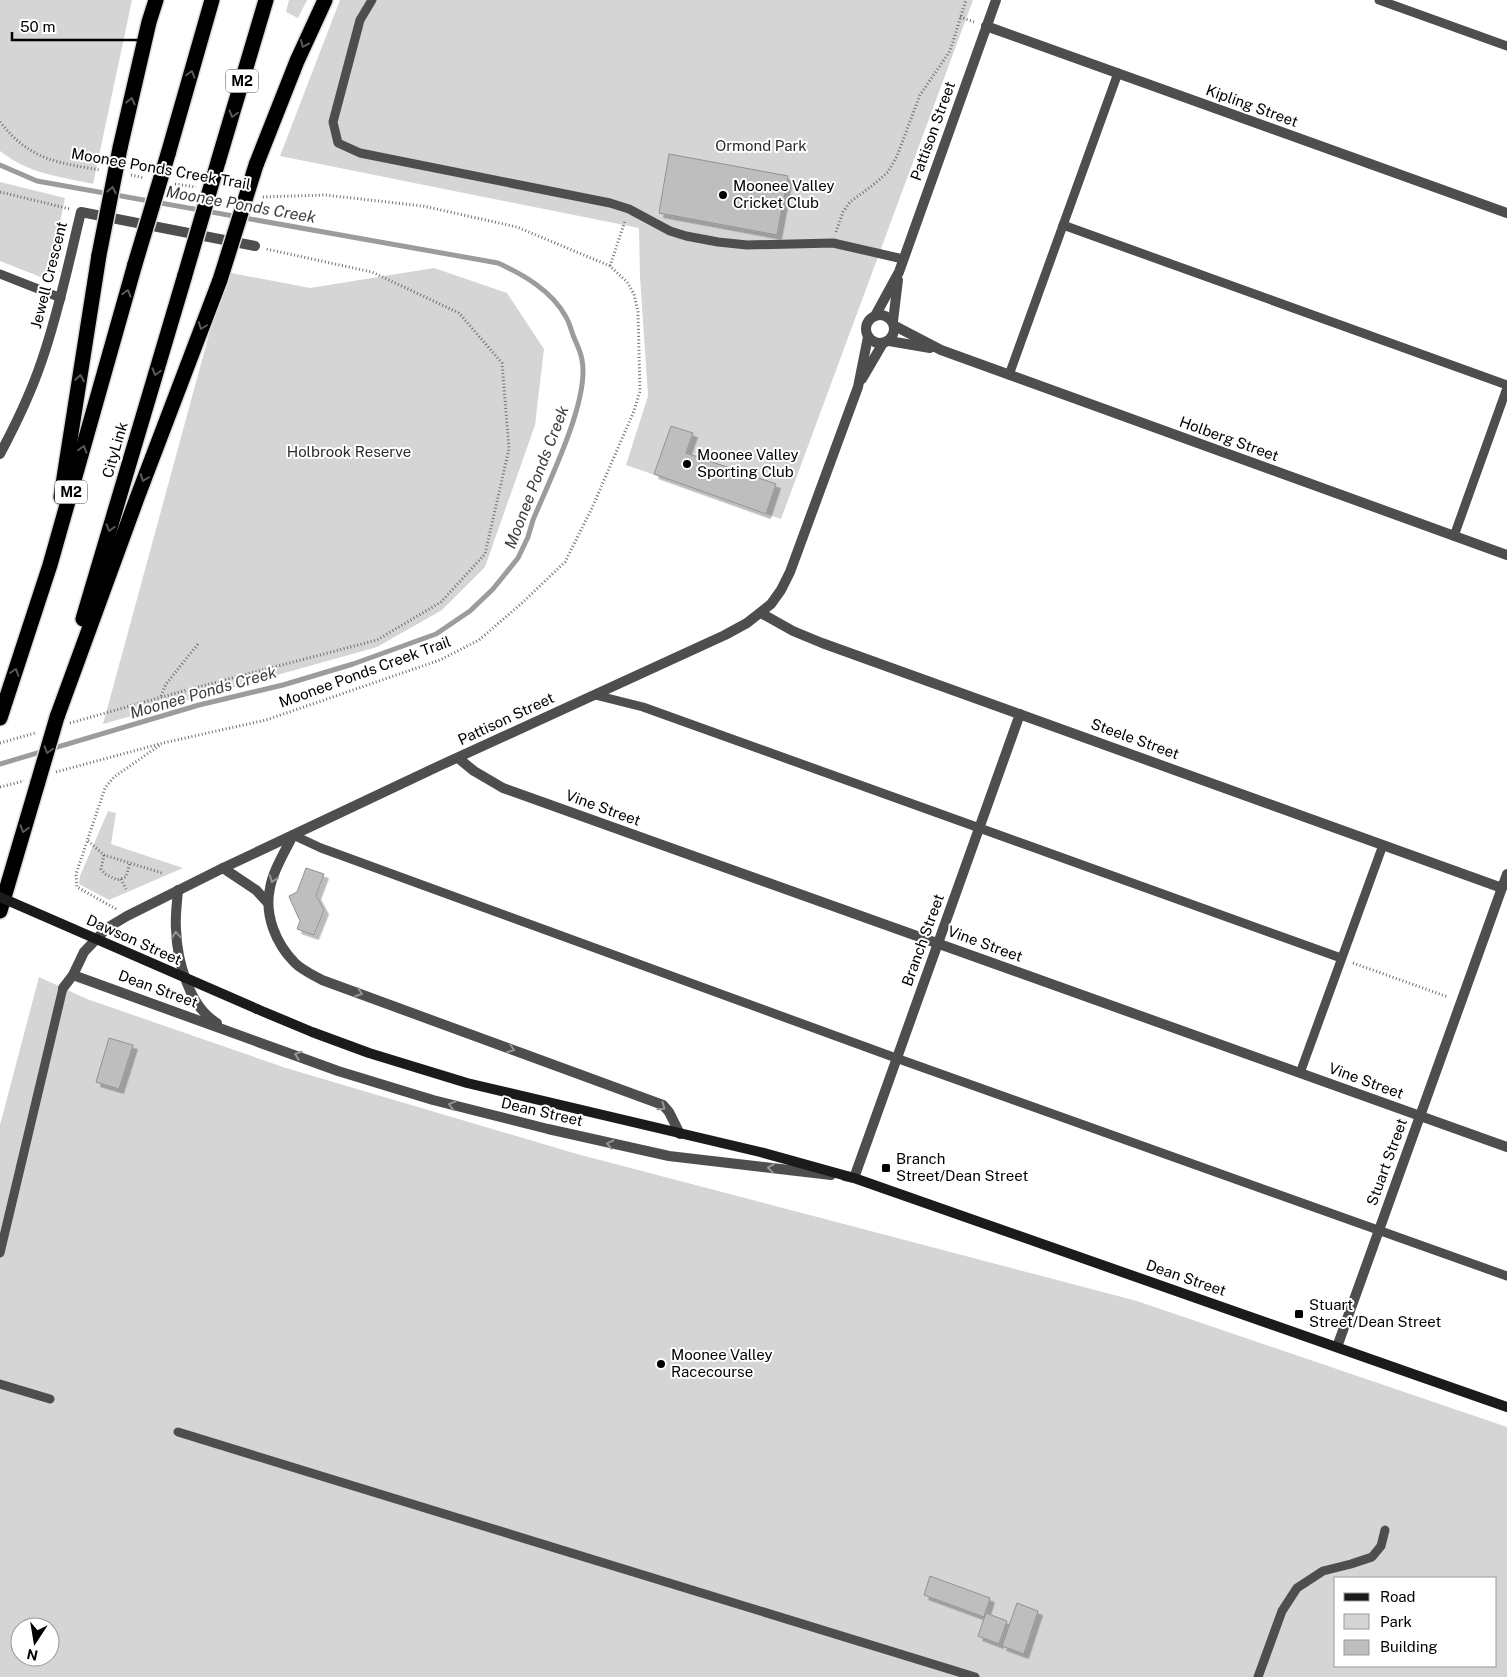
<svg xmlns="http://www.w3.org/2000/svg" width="1507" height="1677" font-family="'Public Sans',sans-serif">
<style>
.green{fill:#d5d5d5;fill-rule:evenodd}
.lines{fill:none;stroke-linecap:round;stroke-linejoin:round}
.stream{stroke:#9c9c9c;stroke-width:5}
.building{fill:#bebebe;stroke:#929292;filter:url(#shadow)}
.highway-casing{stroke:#dbdbdb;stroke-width:18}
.path{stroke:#707070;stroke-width:3;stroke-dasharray:1 2.5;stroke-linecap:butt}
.lane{stroke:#4e4e4e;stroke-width:9}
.street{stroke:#4e4e4e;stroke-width:10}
.secondary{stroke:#1b1b1b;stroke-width:10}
.highway{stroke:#000;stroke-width:15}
.highway-bridge-casing{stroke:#dbdbdb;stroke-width:18;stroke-linecap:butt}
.secondary-bridge{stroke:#1b1b1b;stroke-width:10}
.highway-bridge{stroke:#000;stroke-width:15}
.oneway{stroke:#595959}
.oneway2{stroke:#959595}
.poi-dot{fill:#000;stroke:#fff;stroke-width:2}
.labels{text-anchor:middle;stroke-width:4;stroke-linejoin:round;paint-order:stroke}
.shield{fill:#fff;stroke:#4c4c4c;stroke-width:1}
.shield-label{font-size:14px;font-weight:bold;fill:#000}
.street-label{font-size:15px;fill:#000;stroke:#fff}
.park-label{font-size:15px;fill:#2c2c2c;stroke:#fff}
.poi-label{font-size:15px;fill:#000;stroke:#fff;text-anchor:start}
.water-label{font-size:16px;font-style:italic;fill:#3d3d3d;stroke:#fff}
</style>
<defs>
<filter id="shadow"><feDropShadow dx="4.5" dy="4.5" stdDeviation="0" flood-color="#0004"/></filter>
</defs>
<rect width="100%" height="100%" fill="#fff"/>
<g class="green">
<path d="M 0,0 L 132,0 L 93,184 C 58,176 29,174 0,151 Z"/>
<path d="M 289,0 L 307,0 L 298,18 L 286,12 Z"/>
<path d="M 340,0 L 973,0 L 781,519 L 626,465 L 648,396 L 640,277 L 639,228 L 280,156 Z"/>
<path d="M 0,182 L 65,198 L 60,222 L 43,278 L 0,261 Z"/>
<path d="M 434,268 L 507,293 L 544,349 L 535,425 L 485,567 L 442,610 L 377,647 L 103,724 L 226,272 L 310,288 Z"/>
<path d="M 108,811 L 116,813 L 111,844 L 183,868 L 109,900 L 79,884 L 80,876 Z"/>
<path d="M 39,977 L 87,999 L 286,1068 L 577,1154 L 1137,1301 L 1507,1427 L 1507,1677 L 0,1677 L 0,1125 ZM 1336,1578 L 1496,1578 L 1496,1666 L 1336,1666 ZM 20,1627 L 50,1627 L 50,1657 L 20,1657 Z"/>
</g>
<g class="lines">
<path class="stream" d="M 0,165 L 37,181 L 498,263 C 524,275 552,291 566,317 C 569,322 571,329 573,335 C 576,343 581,352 582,360 C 590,400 549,481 533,520 L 528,537 L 518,558 L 493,589 L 470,611 L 436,634 L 353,664 L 283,685 L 199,705 L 0,764"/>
</g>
<g class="building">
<path d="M 669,154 L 788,176 L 777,235 L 659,213 Z"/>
<path d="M 671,426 L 693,433 L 686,453 L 776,484 L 766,514 L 654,474 Z"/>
<path d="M 306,868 L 324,874 L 316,895 L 324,910 L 314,935 L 297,929 L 300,921 L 290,899 L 289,896 L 297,892 Z"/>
<path d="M 109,1038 L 133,1045 L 119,1089 L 96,1082 Z"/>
<path d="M 930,1576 L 990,1598 L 984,1617 L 924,1595 Z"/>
<path d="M 1017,1603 L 1038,1611 L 1024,1654 L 1002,1646 Z"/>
<path d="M 986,1613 L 1007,1621 L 999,1644 L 978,1636 Z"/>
</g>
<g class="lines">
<g class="highway-casing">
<g id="highway">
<path d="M 120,148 L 149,22 L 156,0"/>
<path d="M 168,154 L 212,0"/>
<path d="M 218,162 L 266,0"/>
<path d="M 256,165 L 297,61 L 325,0"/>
<path d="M 61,497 L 99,255"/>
<path d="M 83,619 L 185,275"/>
<path d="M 57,717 L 137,498 L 220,280"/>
<path d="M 0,718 L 50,565 L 135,264"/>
<path d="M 0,911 L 38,782"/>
</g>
</g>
<g class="path">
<path d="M 960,17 L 974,22"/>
<path d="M 0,122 C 9,133 19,144 32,151 C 51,163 78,166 100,170"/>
<path d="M 131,175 L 144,178"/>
<path d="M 175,184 L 196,187"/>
<path d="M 0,192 L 70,209"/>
<path d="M 836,232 L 843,212 L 850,202 L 873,185 L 888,172 L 897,156 L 920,95 L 950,51 L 966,0"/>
<path d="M 610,266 L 625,221"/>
<path d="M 161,696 L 166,684 L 198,644"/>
<path d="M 70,723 L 183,691 L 377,640 L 441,602 L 485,554 L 509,449 L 502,363 L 459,313 L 372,272 L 266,249"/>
<path d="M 0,743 L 35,733"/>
<path d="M 56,772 L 163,743 L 266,720 L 440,660 L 479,640 L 522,603 L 565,562 L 592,508 L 634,411 L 640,391 L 638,312 L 634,294 L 627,282 L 610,266 L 517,227 L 423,206 L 325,195 L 261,197"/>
<path d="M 0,787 L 24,781"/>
<path d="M 88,841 L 104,855 L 162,873"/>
<path d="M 104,855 L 101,869 L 105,874 L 117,880 L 126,877 L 130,863"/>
<path d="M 121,879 L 126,889"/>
<path d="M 116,909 L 77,887 L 76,874 L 105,788 L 114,777 L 160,745"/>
<path d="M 1353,963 L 1448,997"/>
</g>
<g class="lane">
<path d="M 372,0 L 360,20 L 333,122 L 338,143 L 360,153 L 610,203 L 629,209 L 670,231 L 686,236 L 718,242 L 747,245 L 833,243 L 903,259"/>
<path d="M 1379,0 L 1507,46"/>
<path d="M 1063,225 L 1507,385"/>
<path d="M 0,274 L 61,298"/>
<path d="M 1009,375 L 1118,73"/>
<path d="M 1454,536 L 1507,388"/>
<path d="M 595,695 L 643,707 L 1341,958"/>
<path d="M 293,835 L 321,848 L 896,1058 L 1507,1276"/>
<path d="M 1300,1073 L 1383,845"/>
<path d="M 0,1253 L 63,988"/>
<path d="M 0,1384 L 50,1399"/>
<path d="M 178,1432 L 975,1677"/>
<path d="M 1258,1677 L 1282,1611 L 1297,1588 L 1323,1571 L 1351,1564 L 1372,1557 L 1381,1546 L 1385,1530"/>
</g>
<g class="street">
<path d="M 986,26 L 1507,213"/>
<circle cx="880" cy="329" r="14"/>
<path d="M 875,316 L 899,272 L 996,0"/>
<path d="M 893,321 L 898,280"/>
<path d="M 895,326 L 941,350 L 1507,555"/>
<path d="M 889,341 L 930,348"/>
<path d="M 862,379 L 883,343"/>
<path d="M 0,454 C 16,424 31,393 42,360 C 59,311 69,261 81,212 L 255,246"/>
<path d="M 761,613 L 793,631 L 822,643 L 1502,888"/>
<path d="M 458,758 L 474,771 L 503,788 L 1507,1147"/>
<path d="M 293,835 C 285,852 273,870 270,888 C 264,915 276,944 295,963 C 302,970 313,975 322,980 L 663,1105 L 669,1112 L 680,1134"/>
<path d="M 223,868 L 256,890 L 268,903"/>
<path d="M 178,890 C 177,903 175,916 176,929 C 177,960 189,1007 217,1023"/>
<path d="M 73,975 L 338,1071 L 433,1100 L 548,1129 L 669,1156 L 831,1175"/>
<path d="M 63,988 L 73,975 L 84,952 L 107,928 L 127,916 L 223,868 L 439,766 L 725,635 L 747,623 L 771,604 L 781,590 L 790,572 L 858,387 L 868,337"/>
<path d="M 845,1176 L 854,1178 L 1020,714"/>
<path d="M 1337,1347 L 1507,874"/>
</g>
<path class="secondary" d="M 257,1009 L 312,1032 L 369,1053 L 467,1083 L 760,1152 L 854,1178 L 1507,1407"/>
<use href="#highway" class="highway"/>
<g class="highway-bridge-casing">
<g id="highway-bridge">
<path d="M 99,255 L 120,148"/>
<path d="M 135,264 L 168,154"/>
<path d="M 185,275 L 218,162"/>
<path d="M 220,280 L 256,165"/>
<path d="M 38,782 L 57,717"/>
</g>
</g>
<path class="secondary-bridge" d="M 0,897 L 257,1009"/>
<use href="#highway-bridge" class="highway-bridge"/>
</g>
<defs><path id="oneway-chevron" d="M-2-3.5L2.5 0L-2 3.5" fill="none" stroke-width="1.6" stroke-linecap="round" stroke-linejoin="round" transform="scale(1.25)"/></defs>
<g class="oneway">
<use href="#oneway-chevron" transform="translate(304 44) rotate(114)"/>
<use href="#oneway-chevron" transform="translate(191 74) rotate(-74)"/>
<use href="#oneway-chevron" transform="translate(131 101) rotate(-77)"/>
<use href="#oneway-chevron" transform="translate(233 114) rotate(106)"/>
<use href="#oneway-chevron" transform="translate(112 190) rotate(-79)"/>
<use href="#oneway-chevron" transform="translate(127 293) rotate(-74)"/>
<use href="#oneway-chevron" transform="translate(202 326) rotate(111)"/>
<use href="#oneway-chevron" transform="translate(156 372) rotate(106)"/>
<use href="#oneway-chevron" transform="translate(80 378) rotate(-81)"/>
<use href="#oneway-chevron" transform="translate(83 449) rotate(-74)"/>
<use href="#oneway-chevron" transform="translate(144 478) rotate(111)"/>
<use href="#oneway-chevron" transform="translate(110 528) rotate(106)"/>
<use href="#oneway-chevron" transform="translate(15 672) rotate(-72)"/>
<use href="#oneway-chevron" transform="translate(48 750) rotate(107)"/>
<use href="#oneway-chevron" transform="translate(24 829) rotate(106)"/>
</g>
<g class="oneway2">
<use href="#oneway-chevron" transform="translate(273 879) rotate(110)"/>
<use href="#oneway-chevron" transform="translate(176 935) rotate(-95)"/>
<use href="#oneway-chevron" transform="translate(359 993) rotate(20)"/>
<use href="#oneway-chevron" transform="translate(511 1049) rotate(20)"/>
<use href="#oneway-chevron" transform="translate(298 1055) rotate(-159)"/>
<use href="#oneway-chevron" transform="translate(452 1105) rotate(-165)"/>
<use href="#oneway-chevron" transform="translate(662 1107) rotate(35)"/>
<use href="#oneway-chevron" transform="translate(610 1144) rotate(-167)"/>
<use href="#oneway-chevron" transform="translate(771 1168) rotate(-173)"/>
</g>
<g class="poi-dot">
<circle cx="723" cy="195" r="5"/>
<circle cx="687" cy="464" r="5"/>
<rect x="881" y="1163" width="10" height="10" rx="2.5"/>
<rect x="1294" y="1309" width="10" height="10" rx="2.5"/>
<circle cx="661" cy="1364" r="5"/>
</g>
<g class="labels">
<g class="shield">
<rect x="226" y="69.5" width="32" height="23" rx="4"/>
<rect x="55" y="480.5" width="32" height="23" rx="4"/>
</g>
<g class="shield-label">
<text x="242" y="86">M2</text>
<text x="71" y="497">M2</text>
</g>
<g class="street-label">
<text transform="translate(1252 106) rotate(20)" y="5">Kipling Street</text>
<text transform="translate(933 131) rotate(-70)" y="5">Pattison Street</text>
<text transform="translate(161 169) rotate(10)" y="5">Moonee Ponds Creek Trail</text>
<text transform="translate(49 275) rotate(-76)" y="5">Jewell Crescent</text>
<text transform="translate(1229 439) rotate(20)" y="5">Holberg Street</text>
<text transform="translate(115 450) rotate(-74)" y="5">CityLink</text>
<text transform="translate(365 672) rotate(-20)" y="5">Moonee Ponds Creek Trail</text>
<text transform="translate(506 719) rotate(-25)" y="5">Pattison Street</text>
<text transform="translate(1135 739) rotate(20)" y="5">Steele Street</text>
<text transform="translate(603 808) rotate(20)" y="5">Vine Street</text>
<text transform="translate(134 940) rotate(24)" y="5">Dawson Street</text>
<text transform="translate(923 940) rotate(-70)" y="5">Branch Street</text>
<text transform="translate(985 944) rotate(20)" y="5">Vine Street</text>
<text transform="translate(158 989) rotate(20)" y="5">Dean Street</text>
<text transform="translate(1366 1081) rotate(20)" y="5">Vine Street</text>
<text transform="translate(542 1112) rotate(13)" y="5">Dean Street</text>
<text transform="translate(1387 1162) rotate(-70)" y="5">Stuart Street</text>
<text transform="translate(1186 1278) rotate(19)" y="5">Dean Street</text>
</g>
<g class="park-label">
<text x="761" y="151">Ormond Park</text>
<text x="349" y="457">Holbrook Reserve</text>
</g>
<g class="poi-label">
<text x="733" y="191">Moonee Valley<tspan x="733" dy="17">Cricket Club</tspan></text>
<text x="697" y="460">Moonee Valley<tspan x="697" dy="17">Sporting Club</tspan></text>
<text x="896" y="1164">Branch<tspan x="896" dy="17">Street/Dean Street</tspan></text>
<text x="1309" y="1310">Stuart<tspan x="1309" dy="17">Street/Dean Street</tspan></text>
<text x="671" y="1360">Moonee Valley<tspan x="671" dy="17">Racecourse</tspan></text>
</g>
<g class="water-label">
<text transform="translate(241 204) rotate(10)" y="6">Moonee Ponds Creek</text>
<text transform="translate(536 477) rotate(-69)" y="6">Moonee Ponds Creek</text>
<text transform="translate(203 692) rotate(-16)" y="6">Moonee Ponds Creek</text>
</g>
</g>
<rect x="1334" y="1577" width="162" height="90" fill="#ffffff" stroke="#999999"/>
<rect x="1344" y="1593" width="25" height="8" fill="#1b1b1b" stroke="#999999"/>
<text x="1380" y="1602" font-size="15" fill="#000000">Road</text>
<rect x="1344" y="1614" width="25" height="15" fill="#d5d5d5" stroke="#999999"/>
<text x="1380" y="1627" font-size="15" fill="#000000">Park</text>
<rect x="1344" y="1640" width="25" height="15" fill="#bebebe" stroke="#999999"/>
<text x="1380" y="1652" font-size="15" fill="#000000">Building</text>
<g transform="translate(35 1642) rotate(192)"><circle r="24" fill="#ffffff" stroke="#999999"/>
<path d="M0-4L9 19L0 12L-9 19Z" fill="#000000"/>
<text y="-8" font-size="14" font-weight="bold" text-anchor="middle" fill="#000000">N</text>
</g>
<path d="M12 32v8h130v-8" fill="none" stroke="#000000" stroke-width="2.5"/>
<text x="20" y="32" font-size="15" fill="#000000" stroke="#ffffff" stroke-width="4" paint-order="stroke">50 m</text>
</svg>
